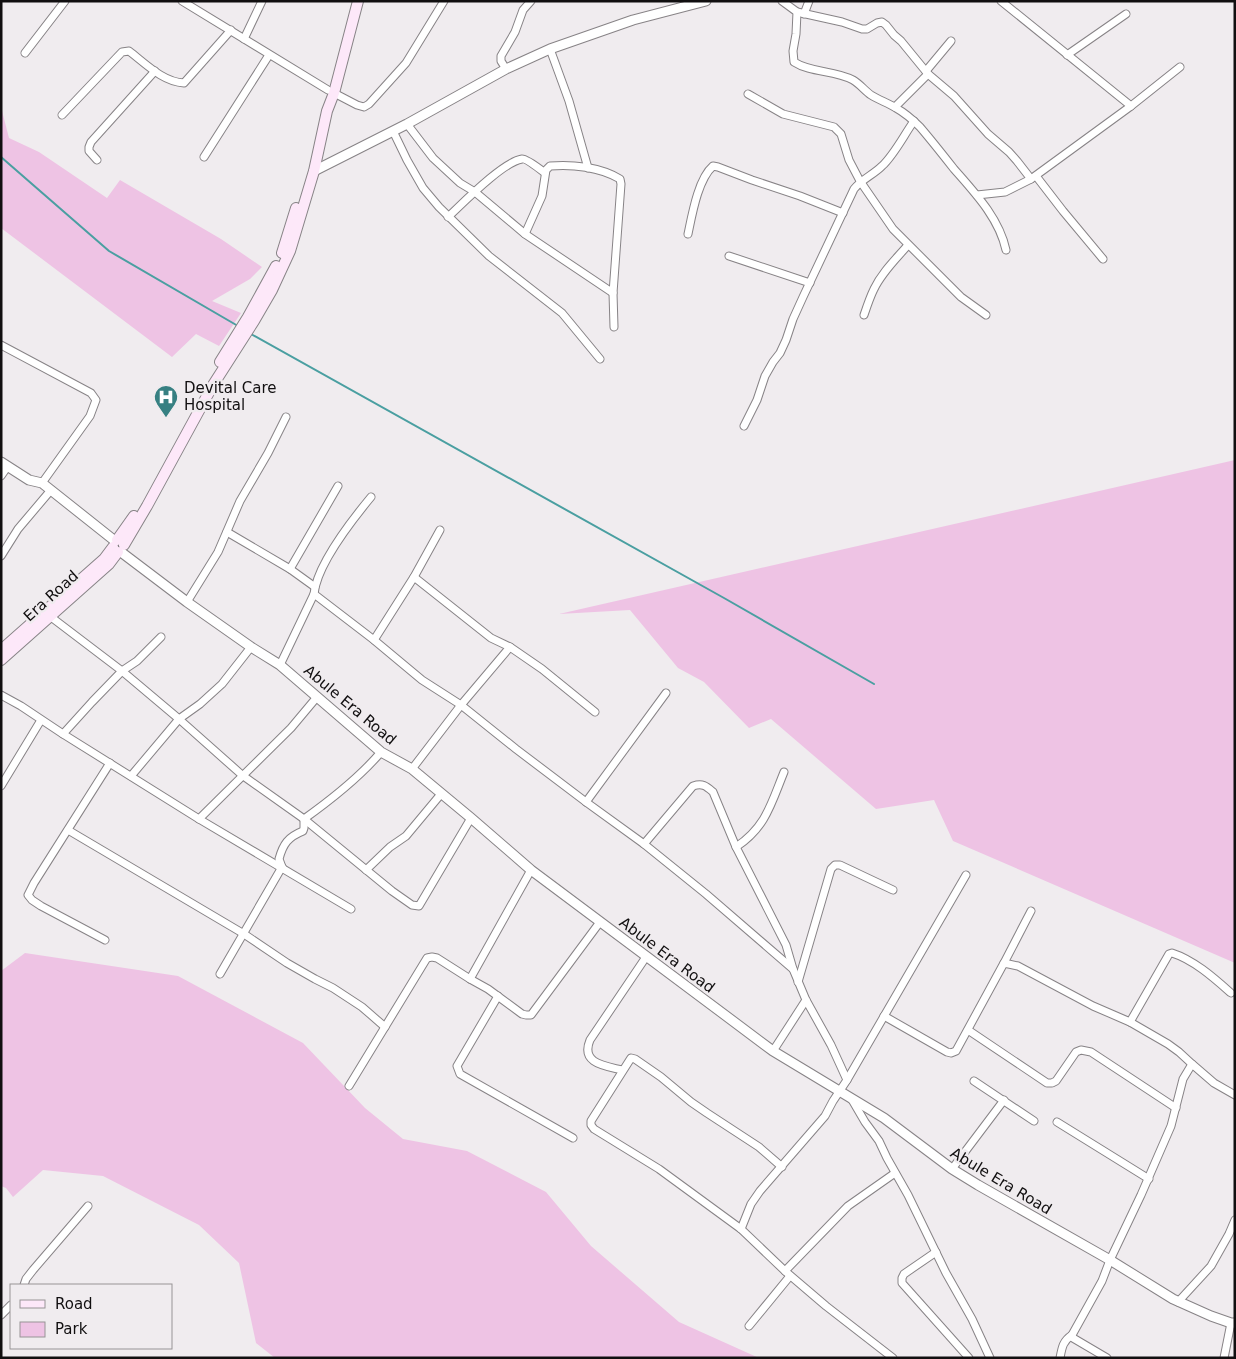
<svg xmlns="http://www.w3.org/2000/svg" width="1236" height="1359" font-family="'DejaVu Sans',sans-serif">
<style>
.green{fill:#eec3e4}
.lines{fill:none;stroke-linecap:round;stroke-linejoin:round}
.stream{stroke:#4a9fa1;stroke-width:2}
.minor-casing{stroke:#878386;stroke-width:9}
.tertiary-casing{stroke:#878386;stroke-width:11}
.secondary-casing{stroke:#878386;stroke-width:12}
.minor{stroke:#fff;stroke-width:7}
.tertiary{stroke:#fff;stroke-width:9}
.secondary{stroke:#fde8f9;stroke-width:10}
.labels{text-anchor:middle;stroke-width:5;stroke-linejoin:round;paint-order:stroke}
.poi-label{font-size:15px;fill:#110f10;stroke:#f0ecef;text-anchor:start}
.street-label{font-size:15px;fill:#110f10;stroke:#f0ecef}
</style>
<rect width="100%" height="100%" fill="#f0ecef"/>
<g class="green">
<path d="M 1,107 L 9,138 L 39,152 L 107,198 L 120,180 L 221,239 L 262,267 L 250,279 L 212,301 L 241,313 L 219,346 L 196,334 L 172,357 L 1,228 Z"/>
<path d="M 1235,460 L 1235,963 L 953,841 L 934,800 L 876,809 L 771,719 L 749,728 L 704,682 L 678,668 L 630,610 L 559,614 Z"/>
<path d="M 25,953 L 178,976 L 303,1043 L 365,1108 L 403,1139 L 467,1151 L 546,1192 L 591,1246 L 679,1322 L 759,1358 L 275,1358 L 256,1343 L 239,1263 L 199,1225 L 103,1176 L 43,1170 L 13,1197 L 6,1188 L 1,1186 L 1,971 Z"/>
</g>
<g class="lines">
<g class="stream">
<path d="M 1,157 L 109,251 L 238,326"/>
<path d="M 251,334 L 724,598 L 874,684"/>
</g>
<g class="minor-casing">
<g id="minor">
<path d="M 182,1 L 328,90"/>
<path d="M 782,1 L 797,12 L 796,34 L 793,51 L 794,62 C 811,73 834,70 853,80 C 860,84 865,91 871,95 C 879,100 888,103 896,108 C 905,113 913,120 920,127 C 932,141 943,155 954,169 C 975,193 999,218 1006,250"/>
<path d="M 1001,1 L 1131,106"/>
<path d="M 797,12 L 842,22 L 862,29 L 867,29 L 877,23 L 882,22 L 886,25 L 894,35 L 901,41 L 928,74 L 954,96 L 988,134 L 1009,152 L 1017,161 L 1031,179"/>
<path d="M 804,14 L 809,1"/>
<path d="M 244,39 L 262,1"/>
<path d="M 550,49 L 569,101 L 588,168"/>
<path d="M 25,53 L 65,1"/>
<path d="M 1067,55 L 1126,14"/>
<path d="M 506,69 L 501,61 L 501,56 L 515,32 L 523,10 L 531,1"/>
<path d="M 926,71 L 951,41"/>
<path d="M 334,93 L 357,105 L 364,107 L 369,104 L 406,63 L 444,1"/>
<path d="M 748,94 L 783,114 L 834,127 L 841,134 L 849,160 L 860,181 L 893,229 L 961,297 L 986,315"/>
<path d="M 895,107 L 928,74"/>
<path d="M 62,115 L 122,52 L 129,51 C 146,64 163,82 184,83 L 231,30"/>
<path d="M 407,124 L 433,158 L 460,183 L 475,192 L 525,234 L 613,293"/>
<path d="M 393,131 L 407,160 L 423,188 L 439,207 L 489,256 L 562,313 L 600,359"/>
<path d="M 204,157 L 269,55"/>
<path d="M 97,160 L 89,151 L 89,147 L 91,142 L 155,71"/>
<path d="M 1036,176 L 1063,211 L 1103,259"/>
<path d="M 977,195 L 1005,192 L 1031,179 L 1131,106 L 1180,67"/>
<path d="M 448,217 C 464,202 503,162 522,159 C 526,158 541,170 545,173"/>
<path d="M 525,234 L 542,196 L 546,170 L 550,166 C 572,164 600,167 620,179 L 621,184 L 613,293 L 614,327"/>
<path d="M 688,234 C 692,215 698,179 713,166 L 718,167 L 752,180 L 800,196 L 843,213"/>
<path d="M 729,256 L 810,283"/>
<path d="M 864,315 C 867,306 870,297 874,289 C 882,272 896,259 908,245"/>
<path d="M 1,345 L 91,393 L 96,400 L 90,416 L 42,483"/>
<path d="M 744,426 L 757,400 L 765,376 L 773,362 L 780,353 L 786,340 L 793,319 L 803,297 L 854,189 C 862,179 873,175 882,166 C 894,155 904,135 914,121"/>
<path d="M 1,476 L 8,466"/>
<path d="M 227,532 L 290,569 L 315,587"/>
<path d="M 1,556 L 18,529 L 51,490"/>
<path d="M 290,569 L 338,486"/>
<path d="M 414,577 L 491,638 L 510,647 L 542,669 L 595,712"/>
<path d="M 314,594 L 374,640 L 422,680 L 461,705 L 516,749 L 586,802 L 644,844 L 706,894 L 793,969 L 806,1000 L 831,1045 L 847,1080 L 833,1101 L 825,1116 L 760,1191 L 751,1204 L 741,1229"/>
<path d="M 187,602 L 218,552 L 240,501 L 268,453 L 286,417"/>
<path d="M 51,617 L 122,671 L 179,719 L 242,775 L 304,819 L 392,891 L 412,905 L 419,906 L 471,818"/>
<path d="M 374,640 L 414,577 L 440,530"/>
<path d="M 280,665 L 314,594 C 317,564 352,520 371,497"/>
<path d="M 1,695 L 21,706 L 63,734 L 199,819 L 351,909"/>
<path d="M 63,734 L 92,702 L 122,671 L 137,661 L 161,637"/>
<path d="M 412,769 L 461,705 L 510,647"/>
<path d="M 131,776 L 179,719 L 200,704 L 222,684 L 251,647"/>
<path d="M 1,786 L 41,720"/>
<path d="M 586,802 L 666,693"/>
<path d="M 199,819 L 291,728 L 317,697"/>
<path d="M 68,830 L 244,934 L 287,963 L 315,979 L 333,988 L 362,1007 L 385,1027"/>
<path d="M 644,844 L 693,786 C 703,783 706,786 713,792 L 736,847 L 786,945 L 793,969"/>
<path d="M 736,847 C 766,827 771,804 784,772"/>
<path d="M 282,867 L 279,859 C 283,844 288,837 303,831 L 304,828 L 304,819 C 332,799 359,778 381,752"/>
<path d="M 366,870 L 390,847 L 406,836 L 441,794"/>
<path d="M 105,940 L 41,906 L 32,900 L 28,895 L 34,883 L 110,763"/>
<path d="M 1004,963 L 1031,911"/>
<path d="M 220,974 L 282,867"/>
<path d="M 470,979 L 531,870"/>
<path d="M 798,982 L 831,869 L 835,865 L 840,865 L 893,890"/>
<path d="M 498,996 L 457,1066 L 460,1074 L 573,1138"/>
<path d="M 884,1016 L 947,1052 L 951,1053 L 956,1051 L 1004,963 L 1018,966 L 1093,1006 L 1130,1022 L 1168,1044 L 1179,1052 L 1192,1064"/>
<path d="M 1130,1022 L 1169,954 L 1172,953 C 1194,960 1214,978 1231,993"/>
<path d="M 968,1030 L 1047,1083 L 1052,1083 L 1056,1081 L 1076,1052 L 1081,1050 L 1091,1052 L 1176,1108"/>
<path d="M 773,1051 L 806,1000"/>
<path d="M 622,1070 C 606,1066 580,1064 590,1040 L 646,957"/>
<path d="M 847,1080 L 966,875"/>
<path d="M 974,1081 L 1034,1121"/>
<path d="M 349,1086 L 427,958 L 432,957 L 437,958 L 470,979 L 488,989 L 522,1014 L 526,1015 L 531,1015 L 600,922"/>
<path d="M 851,1098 L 865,1122 L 879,1141 L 887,1158 L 908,1195 L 946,1273 L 972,1319 L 990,1358"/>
<path d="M 1057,1122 L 1149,1179"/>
<path d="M 782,1167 L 759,1147 L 707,1113 L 691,1102 L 661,1077 L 635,1059 L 631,1058 L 591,1121 L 591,1125 L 594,1129 L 659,1169 L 741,1229 L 785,1271 L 826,1306 L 893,1358"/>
<path d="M 952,1169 L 1004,1100"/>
<path d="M 936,1252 L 904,1274 L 902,1278 L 902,1283 L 969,1358"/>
<path d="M 785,1271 L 848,1206 L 895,1173"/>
<path d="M 24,1285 L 26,1279 L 33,1270 L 88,1206"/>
<path d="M 1178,1302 L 1211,1266 L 1229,1234 L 1235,1220"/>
<path d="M 1,1315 L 11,1305"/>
<path d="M 749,1326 L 790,1276"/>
<path d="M 1060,1358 C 1062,1347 1063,1341 1072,1335"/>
<path d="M 1107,1358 L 1073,1338 L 1072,1335 L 1102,1281 L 1110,1260 L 1141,1195 L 1171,1126 L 1183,1079 L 1192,1064 L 1214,1083 L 1235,1095"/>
<path d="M 1224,1358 L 1231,1323"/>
</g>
</g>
<g class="tertiary-casing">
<g id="tertiary">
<path d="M 314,171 L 407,124 L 506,69 L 550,49 L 633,20 L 706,1"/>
<path d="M 1,462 L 29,480 L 42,483 L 115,541"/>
<path d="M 121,552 L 187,602 L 251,647 L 280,665 L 381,752 L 412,769 L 471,818 L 531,870 L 773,1051 L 884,1118 L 952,1169 L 978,1185 L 1110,1260 L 1173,1299 L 1211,1316 L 1231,1323 L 1235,1323"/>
</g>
</g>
<g class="secondary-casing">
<g id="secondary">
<path d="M 282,253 L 296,208"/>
<path d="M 220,362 L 248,317 L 276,266"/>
<path d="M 117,540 L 134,516"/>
<path d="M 124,545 L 147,506 L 213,385 L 254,321 L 272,290 L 290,251 L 314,171 L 327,111 L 334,93 L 358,1"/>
<path d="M 1,650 L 104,559 L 113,547"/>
<path d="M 1,660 L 109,564 L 118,552"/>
</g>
</g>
<use href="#minor" class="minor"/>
<use href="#tertiary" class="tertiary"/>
<use href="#secondary" class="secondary"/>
</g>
<defs>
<g id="hospital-pin" transform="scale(1.25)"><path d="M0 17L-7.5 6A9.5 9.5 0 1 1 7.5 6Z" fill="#378082" stroke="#f0ecef"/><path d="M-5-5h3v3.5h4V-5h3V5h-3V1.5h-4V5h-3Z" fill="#fff"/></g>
</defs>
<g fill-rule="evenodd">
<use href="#hospital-pin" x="166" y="397"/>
</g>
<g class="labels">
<g class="poi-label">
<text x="184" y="393">Devital Care<tspan x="184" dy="17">Hospital</tspan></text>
</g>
<g class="street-label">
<text transform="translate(51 596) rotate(-42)" y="5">Era Road</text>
<text transform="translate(350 705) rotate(40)" y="5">Abule Era Road</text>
<text transform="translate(667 955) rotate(37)" y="5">Abule Era Road</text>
<text transform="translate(1001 1181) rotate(31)" y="5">Abule Era Road</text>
</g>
</g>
<rect width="1236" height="1359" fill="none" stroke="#110f10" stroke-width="5"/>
<rect x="10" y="1284" width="162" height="65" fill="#f0ecef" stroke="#979496"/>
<rect x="20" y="1300" width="25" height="8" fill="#fde8f9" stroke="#979496"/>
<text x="55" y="1309" font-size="15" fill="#110f10">Road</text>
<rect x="20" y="1322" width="25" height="15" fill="#eec3e4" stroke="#979496"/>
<text x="55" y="1334" font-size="15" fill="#110f10">Park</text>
</svg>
